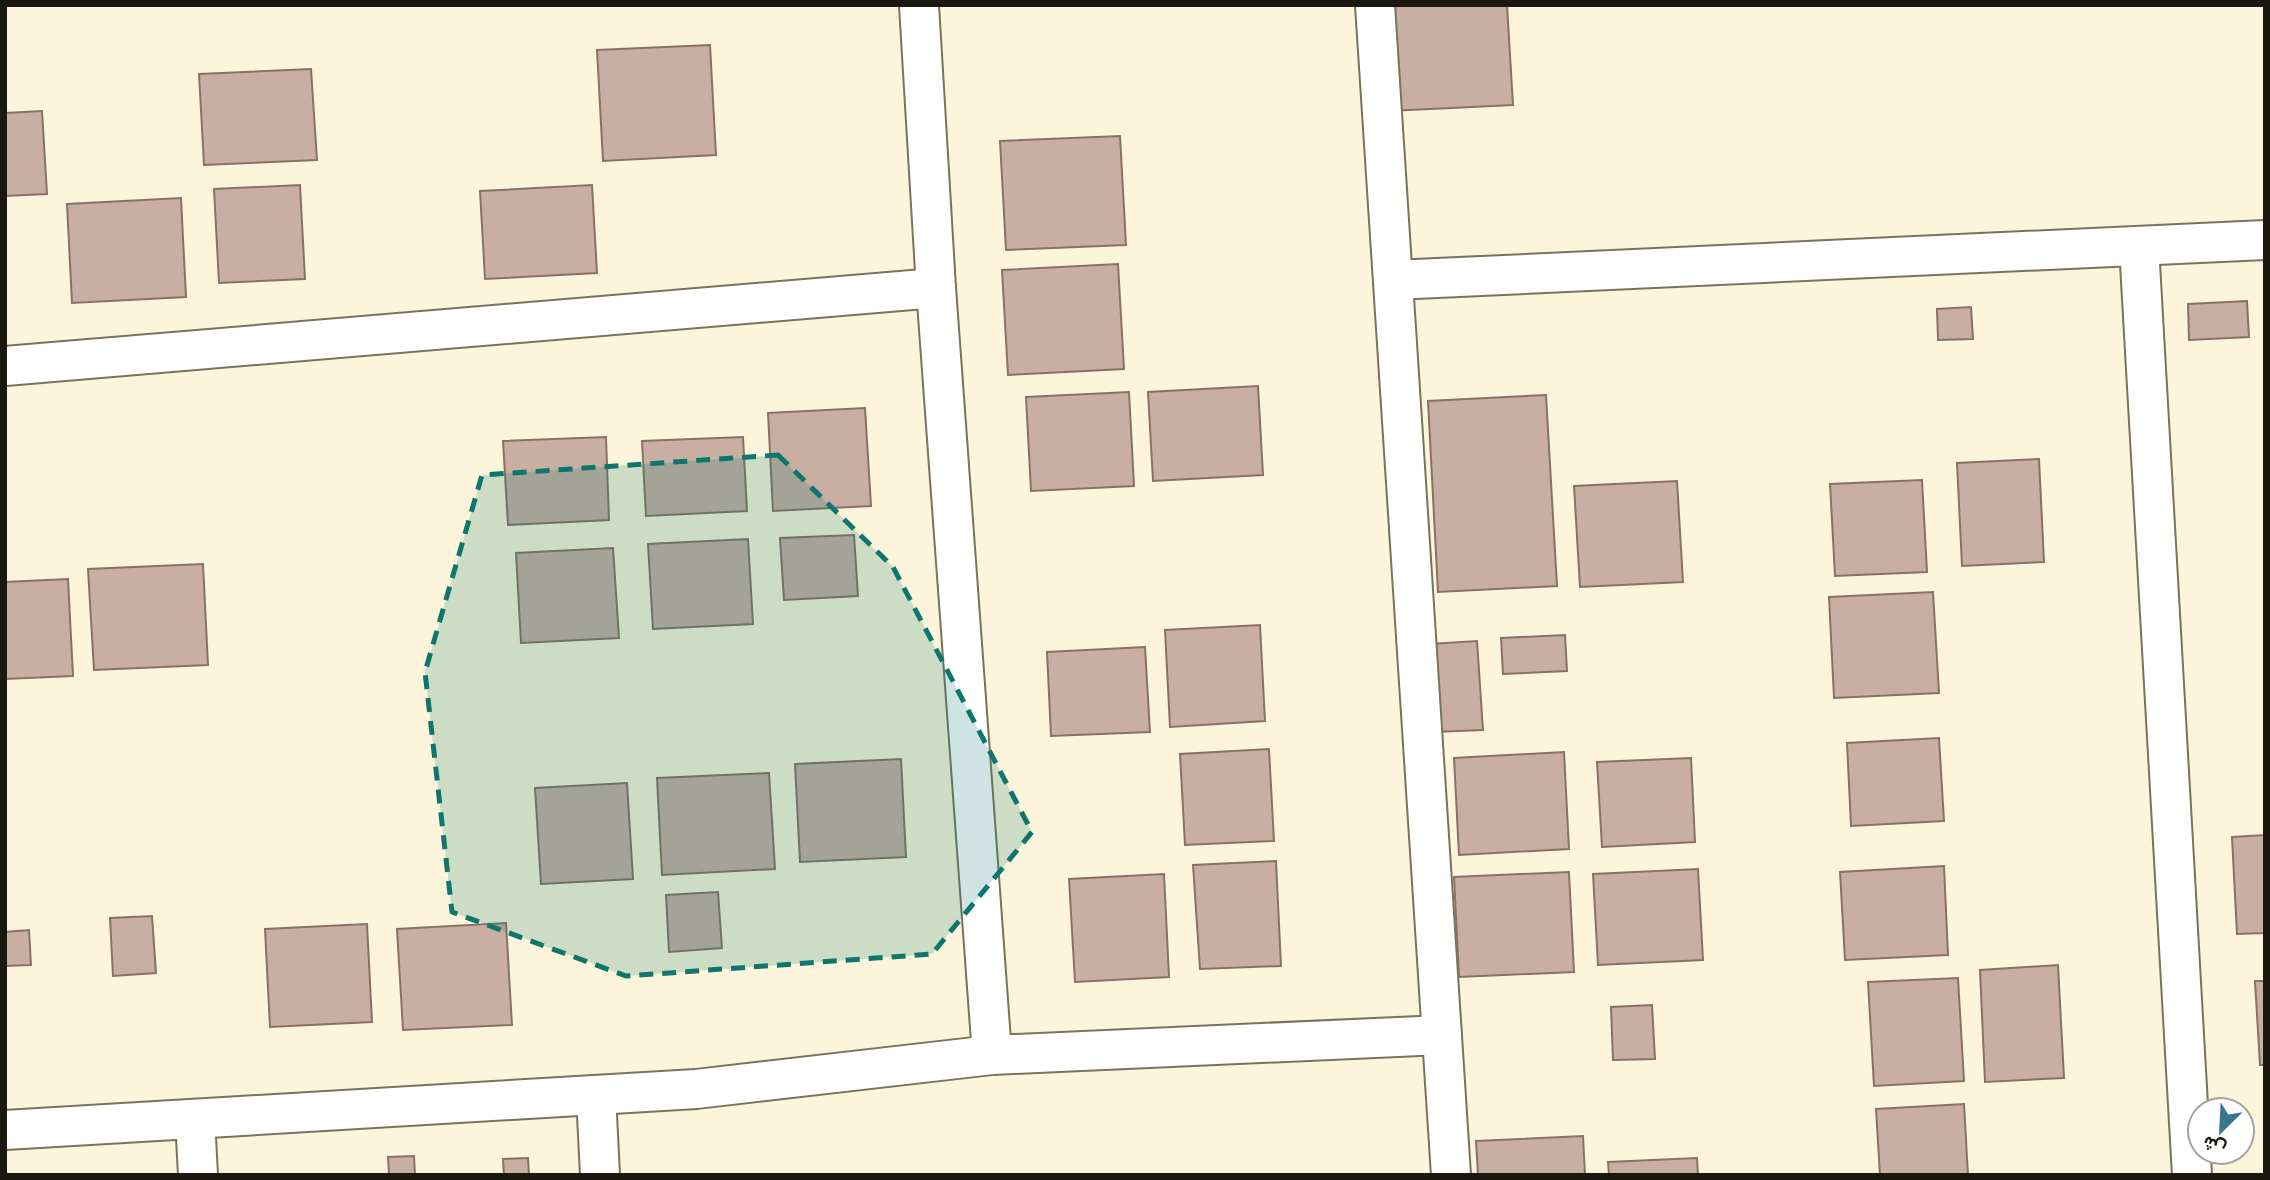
<svg xmlns="http://www.w3.org/2000/svg" width="2270" height="1180" font-family="Ubuntu,Vazirmatn,sans-serif">
<style>
.building{fill:#c9afa2;stroke:#897165;stroke-width:2}
.lines{fill:none;stroke-linecap:round;stroke-linejoin:round}
.street-casing{stroke:#7a735c;stroke-width:42}
.street{stroke:#fff;stroke-width:38}
.marked{fill:#0f766e;fill-opacity:0.2;stroke:#0f766e;stroke-width:5;stroke-dasharray:14 9;stroke-linejoin:round}
</style>
<rect width="100%" height="100%" fill="#fdf5db"/>
<g class="building">
<path d="M 1383,5 L 1507,5 L 1513,105 L 1389,111 Z"/>
<path d="M 710,45 L 716,155 L 603,161 L 597,50 Z"/>
<path d="M 311,69 L 317,160 L 204,165 L 199,74 Z"/>
<path d="M 42,111 L 47,194 L 5,196 L 5,113 Z"/>
<path d="M 1120,136 L 1126,245 L 1006,250 L 1000,141 Z"/>
<path d="M 300,185 L 305,279 L 219,283 L 214,189 Z"/>
<path d="M 592,185 L 597,273 L 485,279 L 480,191 Z"/>
<path d="M 181,198 L 186,297 L 72,303 L 67,204 Z"/>
<path d="M 1118,264 L 1124,369 L 1008,375 L 1002,270 Z"/>
<path d="M 2247,301 L 2249,337 L 2189,340 L 2188,304 Z"/>
<path d="M 1971,307 L 1973,339 L 1938,340 L 1937,309 Z"/>
<path d="M 1258,386 L 1263,475 L 1153,481 L 1148,392 Z"/>
<path d="M 1129,392 L 1134,486 L 1031,491 L 1026,397 Z"/>
<path d="M 1546,395 L 1557,586 L 1438,592 L 1428,401 Z"/>
<path d="M 865,408 L 871,506 L 773,511 L 768,413 Z"/>
<path d="M 606,437 L 609,520 L 508,525 L 503,441 Z"/>
<path d="M 743,437 L 747,511 L 646,516 L 642,441 Z"/>
<path d="M 2039,459 L 2044,562 L 1962,566 L 1957,463 Z"/>
<path d="M 1922,480 L 1927,572 L 1835,576 L 1830,484 Z"/>
<path d="M 1677,481 L 1683,582 L 1580,587 L 1574,486 Z"/>
<path d="M 854,535 L 858,596 L 784,600 L 780,538 Z"/>
<path d="M 748,539 L 753,624 L 653,629 L 648,544 Z"/>
<path d="M 613,548 L 619,638 L 521,643 L 516,553 Z"/>
<path d="M 203,564 L 208,665 L 94,670 L 88,569 Z"/>
<path d="M 68,579 L 73,676 L 5,679 L 5,582 Z"/>
<path d="M 1933,592 L 1939,693 L 1834,698 L 1829,597 Z"/>
<path d="M 1260,625 L 1265,721 L 1170,727 L 1165,630 Z"/>
<path d="M 1565,635 L 1567,671 L 1503,674 L 1501,638 Z"/>
<path d="M 1477,641 L 1483,730 L 1434,732 L 1429,644 Z"/>
<path d="M 1145,647 L 1150,732 L 1051,736 L 1047,652 Z"/>
<path d="M 1939,738 L 1944,821 L 1851,826 L 1847,743 Z"/>
<path d="M 1269,749 L 1274,841 L 1185,845 L 1180,754 Z"/>
<path d="M 1564,752 L 1569,849 L 1459,855 L 1454,758 Z"/>
<path d="M 1691,758 L 1695,842 L 1602,847 L 1597,762 Z"/>
<path d="M 901,759 L 906,857 L 800,862 L 795,764 Z"/>
<path d="M 769,773 L 775,869 L 662,875 L 657,778 Z"/>
<path d="M 627,783 L 633,879 L 541,884 L 535,788 Z"/>
<path d="M 2265,835 L 2265,933 L 2237,934 L 2232,837 Z"/>
<path d="M 1276,861 L 1281,966 L 1200,969 L 1193,865 Z"/>
<path d="M 1944,866 L 1948,955 L 1845,960 L 1840,872 Z"/>
<path d="M 1698,869 L 1703,960 L 1598,965 L 1593,874 Z"/>
<path d="M 1569,872 L 1574,972 L 1459,977 L 1454,877 Z"/>
<path d="M 1164,874 L 1169,977 L 1075,982 L 1069,879 Z"/>
<path d="M 718,892 L 722,948 L 669,952 L 666,895 Z"/>
<path d="M 152,916 L 156,973 L 113,976 L 110,918 Z"/>
<path d="M 506,923 L 512,1025 L 403,1030 L 397,929 Z"/>
<path d="M 367,924 L 372,1022 L 270,1027 L 265,929 Z"/>
<path d="M 29,930 L 31,965 L 5,966 L 5,932 Z"/>
<path d="M 2058,965 L 2064,1078 L 1985,1082 L 1980,970 Z"/>
<path d="M 1958,978 L 1964,1081 L 1874,1086 L 1868,982 Z"/>
<path d="M 2255,981 L 2265,981 L 2265,1065 L 2260,1065 Z"/>
<path d="M 1652,1005 L 1655,1059 L 1613,1060 L 1611,1007 Z"/>
<path d="M 1964,1104 L 1968,1175 L 1880,1175 L 1876,1109 Z"/>
<path d="M 1583,1136 L 1585,1175 L 1478,1175 L 1476,1141 Z"/>
<path d="M 414,1156 L 415,1175 L 389,1175 L 388,1157 Z"/>
<path d="M 528,1158 L 529,1175 L 504,1175 L 503,1159 Z"/>
<path d="M 1697,1158 L 1698,1175 L 1609,1175 L 1608,1162 Z"/>
</g>
<g class="lines">
<g class="street-casing">
<g id="street">
<path d="M 919,5 L 936,288 L 992,1055"/>
<path d="M 1375,5 L 1451,1175"/>
<path d="M 2139,246 L 2192,1175"/>
<path d="M 1393,280 L 2265,240"/>
<path d="M 5,366 L 936,288"/>
<path d="M 596,1095 L 600,1175"/>
<path d="M 195,1119 L 198,1175"/>
<path d="M 5,1130 L 696,1089 L 992,1055 L 1442,1035"/>
</g>
</g>
<use href="#street" class="street"/>
</g>
<path class="marked" d="M 778,455 L 893,567 L 1032,832 L 932,954 L 626,976 L 452,912 L 425,672 L 482,475 Z"/>
<rect width="2270" height="1180" fill="none" stroke="#1b190f" stroke-width="14"/>
<g transform="translate(2221 1131) rotate(204)"><circle r="33" fill="#ffffff" stroke="#a4a39f" stroke-width="2"/>
<path d="M0-5L12 26L0 18L-12 26Z" fill="#3a748d"/>
<text y="-10" font-size="19" font-weight="bold" text-anchor="middle" fill="#1b190f">ش</text>
</g>
</svg>
